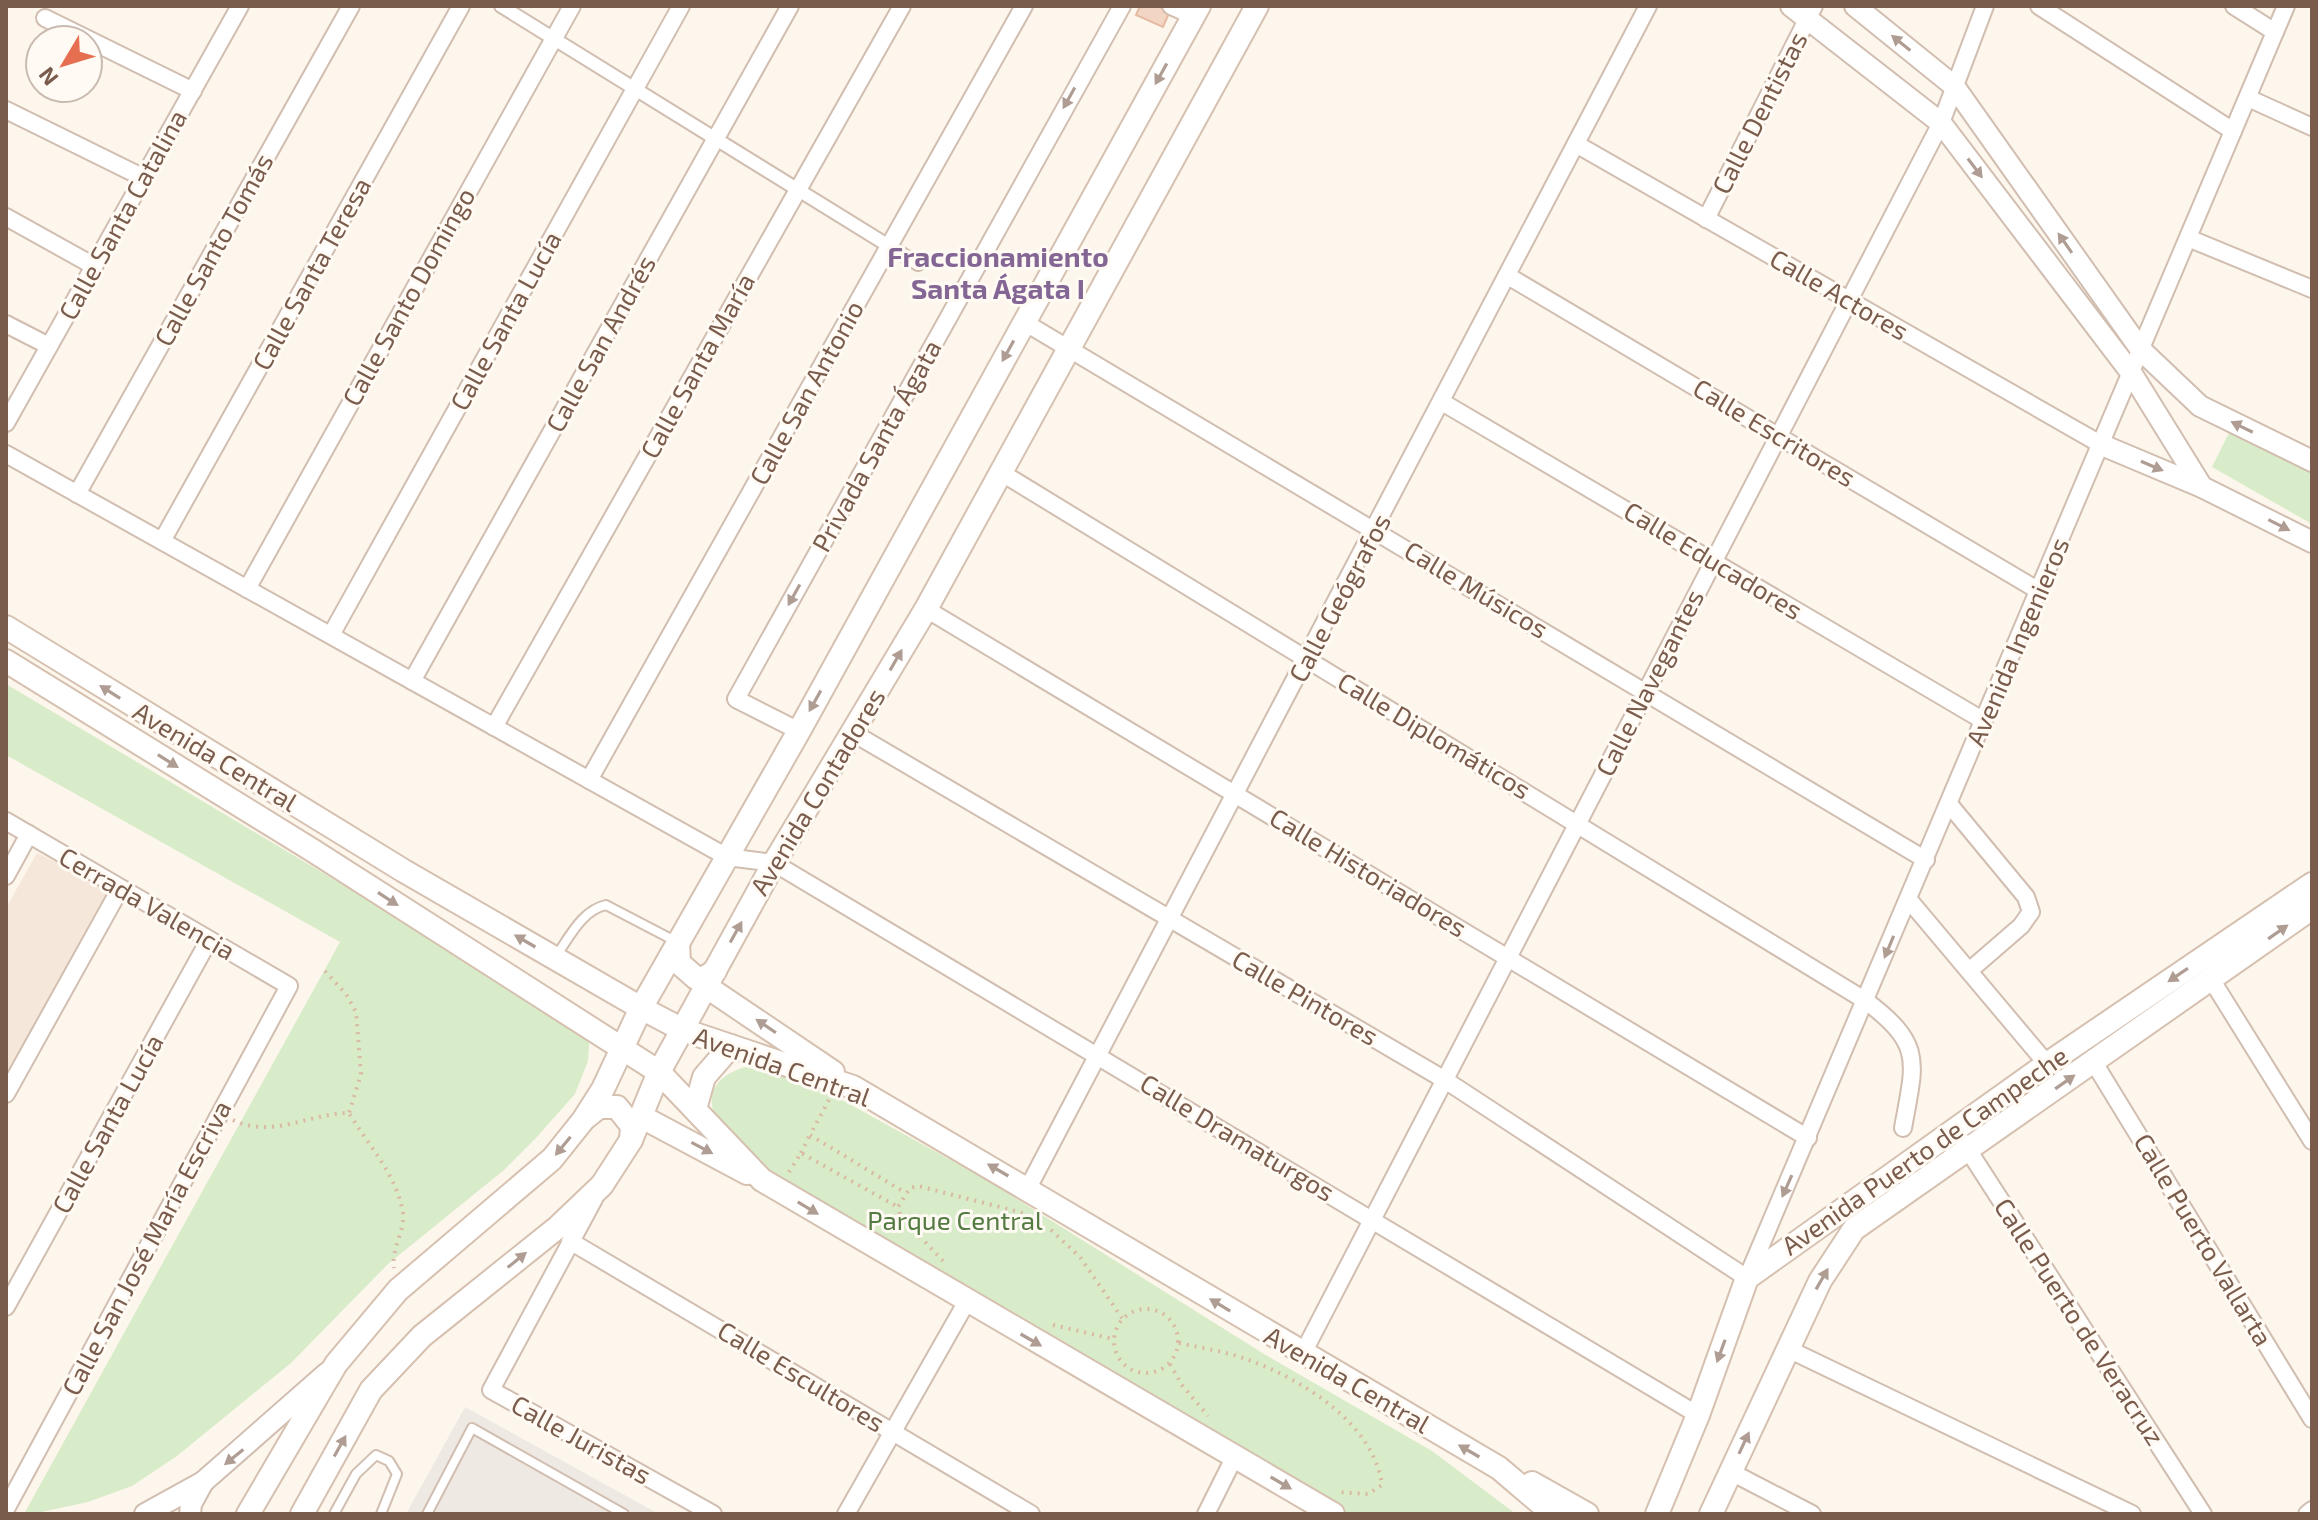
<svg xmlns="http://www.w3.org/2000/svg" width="2318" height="1520" font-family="'Exo 2',sans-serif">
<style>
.residential{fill:#f5e8da}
.industrial{fill:#efe9e4}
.green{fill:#d8ecc9}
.building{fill:#f3d5c3;stroke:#e6bba3;stroke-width:2}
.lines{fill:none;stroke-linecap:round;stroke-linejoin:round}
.service-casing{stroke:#d1beb0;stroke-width:12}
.pedestrian-casing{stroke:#d1beb0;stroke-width:16}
.minor-casing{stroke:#d1beb0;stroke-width:20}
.tertiary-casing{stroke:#d1beb0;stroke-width:24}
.secondary-casing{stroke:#d6c0b0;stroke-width:26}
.path{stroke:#d9b8a5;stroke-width:4;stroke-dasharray:2 6;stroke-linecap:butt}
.service{stroke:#fff;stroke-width:8}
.pedestrian{stroke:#fff;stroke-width:12}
.minor{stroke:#fff;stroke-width:16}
.tertiary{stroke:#fff;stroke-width:20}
.secondary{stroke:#fff;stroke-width:22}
.oneway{fill:#af9d94}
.labels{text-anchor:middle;stroke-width:6;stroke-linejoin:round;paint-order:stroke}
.street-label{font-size:26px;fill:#7a5c4d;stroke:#fffaf3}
.park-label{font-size:26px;fill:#537a41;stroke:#fffaf3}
.neighbourhood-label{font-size:28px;font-weight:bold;fill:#846695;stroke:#fffaf3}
</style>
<rect width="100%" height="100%" fill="#fdf6ec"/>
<path class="residential" d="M 37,853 L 114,890 L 6,1084 L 6,908 Z"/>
<path class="industrial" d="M 465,1407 L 659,1514 L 406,1514 Z"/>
<g class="green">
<path d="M 2230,431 L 2312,471 L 2312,524 L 2212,467 Z"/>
<path d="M 6,684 L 590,1032 L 588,1061 L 575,1094 L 535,1139 L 504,1170 L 388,1264 L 291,1363 L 177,1456 L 132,1486 L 88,1502 L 32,1514 L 24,1514 L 340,942 L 6,755 Z"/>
<path d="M 745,1067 L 784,1076 L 835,1096 L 985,1179 L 1264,1354 L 1432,1451 L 1516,1514 L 1343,1514 L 774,1174 L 716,1117 C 703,1091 721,1074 745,1067 Z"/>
</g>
<path class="building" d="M 1140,6 L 1157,6 L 1170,11 L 1163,27 L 1136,15 Z"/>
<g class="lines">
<g class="service-casing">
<g id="service">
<path d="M 556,956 C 569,938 582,910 606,905 L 677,942"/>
<path d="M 334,1514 L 356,1474 L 376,1455 L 389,1461 L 397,1474 L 381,1514"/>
<path d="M 427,1514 L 472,1428 L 624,1514"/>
</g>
</g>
<g class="pedestrian-casing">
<path id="pedestrian" d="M 501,6 L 918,264"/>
</g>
<g class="minor-casing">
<g id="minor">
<path d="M 1171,6 L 1193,16"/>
<path d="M 2039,6 L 2233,131"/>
<path d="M 2234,6 L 2275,32"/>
<path d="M 45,18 L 193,91"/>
<path d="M 2248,98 L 2312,127"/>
<path d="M 6,110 L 144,178"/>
<path d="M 1576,144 L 2102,445"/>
<path d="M 6,217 L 94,266"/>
<path d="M 1706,219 L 1814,6"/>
<path d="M 2188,238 L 2312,289"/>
<path d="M 1508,276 L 2039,591"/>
<path d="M 1024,322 L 1926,860"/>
<path d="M 6,324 L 49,346"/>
<path d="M 1442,402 L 1984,721"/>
<path d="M 6,423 L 240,6"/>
<path d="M 6,454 L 727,857 L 774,863 L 1698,1415"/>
<path d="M 1002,473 L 1866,1001 C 1924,1045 1915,1061 1903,1128"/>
<path d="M 77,494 L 351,6"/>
<path d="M 162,541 L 461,6"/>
<path d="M 247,589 L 572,6"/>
<path d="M 926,609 L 1808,1138"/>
<path d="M 331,635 L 681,6"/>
<path d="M 412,681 L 790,6"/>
<path d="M 494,727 L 902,6"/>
<path d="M 799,731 L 736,699 L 1122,6"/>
<path d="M 853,733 L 1445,1080 L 1747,1278 L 2286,6"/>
<path d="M 589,780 L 1024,6"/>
<path d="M 1949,804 L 2026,897 L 2031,912 L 2021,926 L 1969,971"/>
<path d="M 6,821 L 289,986 L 6,1509"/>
<path d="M 6,876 L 29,834"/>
<path d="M 1909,900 L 2047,1064"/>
<path d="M 2211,979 L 2312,1141"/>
<path d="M 2093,1061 L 2312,1419"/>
<path d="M 6,1094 L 120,889"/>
<path d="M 1963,1142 L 2203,1514"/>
<path d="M 1028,1188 L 1648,6"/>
<path d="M 594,1199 L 491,1390 L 713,1514"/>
<path d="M 570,1241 L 1031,1514"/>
<path d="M 6,1307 L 209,940"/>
<path d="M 1788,1349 L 2132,1514"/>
<path d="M 1302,1355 L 1941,123 L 1985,6"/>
<path d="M 1731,1472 L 1812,1514"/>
<path d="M 846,1514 L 966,1303"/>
<path d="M 1206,1514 L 1235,1456"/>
<path d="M 2307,1514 L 2312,1510"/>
</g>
</g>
<g class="tertiary-casing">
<g id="tertiary">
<path d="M 1791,6 L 1941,123 L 2132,374 L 2202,487 L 2312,542"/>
<path d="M 1855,6 L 1954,86 L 2141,350 L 2200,406 L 2312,461"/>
<path d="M 2102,445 L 2202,487"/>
<path d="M 145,1514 L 203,1482 L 327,1373"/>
<path d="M 190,1514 L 191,1504 L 203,1482"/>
</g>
</g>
<g class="secondary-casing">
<g id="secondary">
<path d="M 6,627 L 404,871 L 641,1008 L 683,1030 L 853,1087 L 1499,1468 L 1553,1514"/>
<path d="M 6,661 L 312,850 L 659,1072 L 762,1180 L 1333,1514"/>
<path d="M 678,942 L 679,963 L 696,978 L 704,978 L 715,971"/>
<path d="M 707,987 L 833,1072"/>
<path d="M 695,1109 L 704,1077 L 731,1046"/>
<path d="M 642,1117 L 747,1173"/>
<path d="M 585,1118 L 599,1107 L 617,1107 L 632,1126 L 631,1140"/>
<path d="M 1532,1483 L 1587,1514"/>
<path d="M 248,1514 L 336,1364 L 398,1290 L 552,1159 L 584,1119 L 603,1089 L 641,1008 L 799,731 L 1199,6"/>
<path d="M 302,1514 L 371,1390 L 422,1336 L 558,1227 L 602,1185 L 631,1140 L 659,1072 L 774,863 L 926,609 L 1257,6"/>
<path d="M 1657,1514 L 1698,1415 L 1747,1278 L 2047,1064 L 2312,884"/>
<path d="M 1711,1514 L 1820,1281 L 1854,1229 L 2312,908"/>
</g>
</g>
<g class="path">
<path d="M 325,971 L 346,994 L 356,1012 L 361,1074 L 349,1113"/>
<path d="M 829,1100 L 810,1135 L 904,1192"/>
<path d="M 233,1120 C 273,1139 310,1113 349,1113 C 368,1145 397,1175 403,1213 C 405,1231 391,1249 394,1268"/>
<path d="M 801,1153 L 810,1135"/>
<path d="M 789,1172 L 801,1153 L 898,1207"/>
<path d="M 1051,1230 L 1080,1257 L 1122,1318"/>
<path d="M 943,1261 L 900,1215 L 898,1207 L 910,1188 L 918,1186 L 1023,1213"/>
<circle cx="1146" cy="1341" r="32"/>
<path d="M 1053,1325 L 1113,1339"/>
<path d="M 1179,1343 C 1201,1348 1224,1351 1246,1359 C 1300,1378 1374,1423 1382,1485 L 1368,1494 L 1338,1492"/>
<path d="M 1170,1364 L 1182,1385 L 1208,1416"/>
</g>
<use href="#service" class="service"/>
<use href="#pedestrian" class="pedestrian"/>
<use href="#minor" class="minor"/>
<use href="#tertiary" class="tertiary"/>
<use href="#secondary" class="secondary"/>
</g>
<defs><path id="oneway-solid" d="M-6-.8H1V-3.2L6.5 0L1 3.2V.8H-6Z" transform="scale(2)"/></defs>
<g class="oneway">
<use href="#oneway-solid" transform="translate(1901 43) rotate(-141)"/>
<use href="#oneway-solid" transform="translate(1161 74) rotate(119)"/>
<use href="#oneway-solid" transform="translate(1069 98) rotate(119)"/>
<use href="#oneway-solid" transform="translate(1975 168) rotate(53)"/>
<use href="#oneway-solid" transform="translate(2065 243) rotate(-125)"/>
<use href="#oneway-solid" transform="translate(1008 351) rotate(119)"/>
<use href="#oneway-solid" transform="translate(2242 427) rotate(-154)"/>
<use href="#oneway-solid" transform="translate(2152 466) rotate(23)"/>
<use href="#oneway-solid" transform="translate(2279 525) rotate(27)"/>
<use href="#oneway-solid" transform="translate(794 595) rotate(119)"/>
<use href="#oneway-solid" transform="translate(896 660) rotate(-60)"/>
<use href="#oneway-solid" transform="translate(110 692) rotate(-148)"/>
<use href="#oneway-solid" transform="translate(815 701) rotate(119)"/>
<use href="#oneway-solid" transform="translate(168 761) rotate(32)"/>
<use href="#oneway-solid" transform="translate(388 899) rotate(33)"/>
<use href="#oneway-solid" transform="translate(736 932) rotate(-61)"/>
<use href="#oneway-solid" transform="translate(2278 932) rotate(-35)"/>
<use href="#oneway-solid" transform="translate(525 941) rotate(-150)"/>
<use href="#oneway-solid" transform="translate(1889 947) rotate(113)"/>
<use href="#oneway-solid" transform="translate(2178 975) rotate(146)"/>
<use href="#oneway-solid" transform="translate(766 1026) rotate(-146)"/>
<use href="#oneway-solid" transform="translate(2065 1082) rotate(-35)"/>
<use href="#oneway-solid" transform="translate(563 1146) rotate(129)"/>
<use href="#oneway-solid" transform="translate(702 1148) rotate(28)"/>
<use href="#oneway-solid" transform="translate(998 1170) rotate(-150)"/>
<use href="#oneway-solid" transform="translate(1787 1186) rotate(114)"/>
<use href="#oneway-solid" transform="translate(808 1208) rotate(31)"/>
<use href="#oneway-solid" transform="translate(517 1260) rotate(-39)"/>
<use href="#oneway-solid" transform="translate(1822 1279) rotate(-60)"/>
<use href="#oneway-solid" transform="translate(1220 1305) rotate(-149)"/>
<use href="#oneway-solid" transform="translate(1031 1340) rotate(30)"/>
<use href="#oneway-solid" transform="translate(1721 1351) rotate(110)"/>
<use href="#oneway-solid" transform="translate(1744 1443) rotate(-65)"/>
<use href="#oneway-solid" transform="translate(340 1446) rotate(-61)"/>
<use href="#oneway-solid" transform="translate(1469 1451) rotate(-150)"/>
<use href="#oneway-solid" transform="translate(234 1457) rotate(141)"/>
<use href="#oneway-solid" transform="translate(1281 1483) rotate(30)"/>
</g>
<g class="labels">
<g class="street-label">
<text transform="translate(1760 113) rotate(-63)" y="9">Calle Dentistas</text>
<text transform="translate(123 215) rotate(-61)" y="9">Calle Santa Catalina</text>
<text transform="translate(214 250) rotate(-61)" y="9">Calle Santo Tomás</text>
<text transform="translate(312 274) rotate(-61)" y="9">Calle Santa Teresa</text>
<text transform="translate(1839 295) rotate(30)" y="9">Calle Actores</text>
<text transform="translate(409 297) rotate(-61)" y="9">Calle Santo Domingo</text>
<text transform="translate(506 321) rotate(-61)" y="9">Calle Santa Lucía</text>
<text transform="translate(601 344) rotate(-61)" y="9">Calle San Andrés</text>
<text transform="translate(698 366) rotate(-61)" y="9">Calle Santa María</text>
<text transform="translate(807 393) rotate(-61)" y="9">Calle San Antonio</text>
<text transform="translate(1774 433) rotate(31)" y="9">Calle Escritores</text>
<text transform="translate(877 446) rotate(-61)" y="9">Privada Santa Ágata</text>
<text transform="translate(1713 561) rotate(31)" y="9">Calle Educadores</text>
<text transform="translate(1476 590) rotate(31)" y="9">Calle Músicos</text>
<text transform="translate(1340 598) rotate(-62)" y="9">Calle Geógrafos</text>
<text transform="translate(2018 642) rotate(-67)" y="9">Avenida Ingenieros</text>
<text transform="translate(1650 683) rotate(-63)" y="9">Calle Navegantes</text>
<text transform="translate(1434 736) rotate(31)" y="9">Calle Diplomáticos</text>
<text transform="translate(215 757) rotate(31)" y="9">Avenida Central</text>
<text transform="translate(818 792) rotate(-59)" y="9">Avenida Contadores</text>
<text transform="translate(1368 873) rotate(31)" y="9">Calle Historiadores</text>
<text transform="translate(147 904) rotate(30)" y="9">Cerrada Valencia</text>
<text transform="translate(1305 998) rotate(30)" y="9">Calle Pintores</text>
<text transform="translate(782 1067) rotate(20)" y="9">Avenida Central</text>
<text transform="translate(108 1124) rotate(-61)" y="9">Calle Santa Lucía</text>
<text transform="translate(1237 1138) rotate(31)" y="9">Calle Dramaturgos</text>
<text transform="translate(1925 1151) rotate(-35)" y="9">Avenida Puerto de Campeche</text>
<text transform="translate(2203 1240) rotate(59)" y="9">Calle Puerto Vallarta</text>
<text transform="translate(147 1248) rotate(-62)" y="9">Calle San José María Escriva</text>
<text transform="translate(2079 1322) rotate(57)" y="9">Calle Puerto de Veracruz</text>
<text transform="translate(801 1377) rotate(31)" y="9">Calle Escultores</text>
<text transform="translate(1347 1380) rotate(30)" y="9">Avenida Central</text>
<text transform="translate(581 1440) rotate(29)" y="9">Calle Juristas</text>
</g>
<g class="park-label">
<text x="955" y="1230">Parque Central</text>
</g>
<g class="neighbourhood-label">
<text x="998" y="267">Fraccionamiento<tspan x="998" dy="32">Santa Ágata I</tspan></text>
</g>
</g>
<rect width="2318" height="1520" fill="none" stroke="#7a5c4d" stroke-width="16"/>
<g transform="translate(64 64) rotate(232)"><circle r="38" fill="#fffaf3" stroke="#cabbb1" stroke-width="2"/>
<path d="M0-6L14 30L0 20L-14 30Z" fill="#e76f51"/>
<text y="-12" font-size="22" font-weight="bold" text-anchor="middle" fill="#7a5c4d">N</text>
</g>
</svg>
